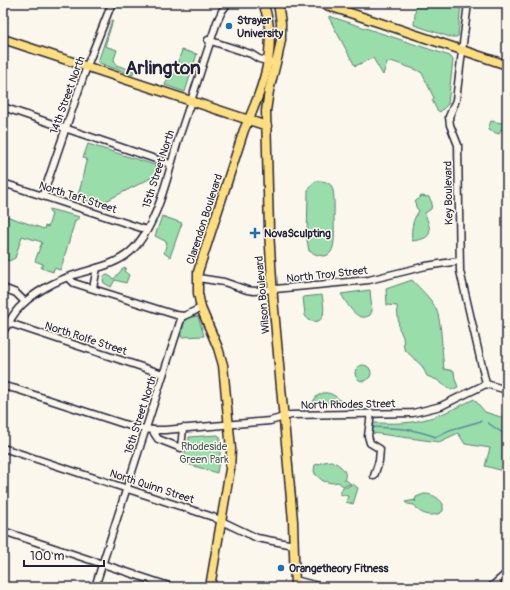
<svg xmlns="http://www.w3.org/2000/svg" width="510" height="590" font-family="Pangolin,sans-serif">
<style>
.green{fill:#98ddaa;stroke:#5d8072}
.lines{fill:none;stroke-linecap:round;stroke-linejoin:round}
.stream{stroke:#5d8aa0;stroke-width:1.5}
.minor-casing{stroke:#22223b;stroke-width:9}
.major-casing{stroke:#22223b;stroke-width:11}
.minor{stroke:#fbf7ec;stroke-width:6}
.major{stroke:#fedf80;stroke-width:8}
.poi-dot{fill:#1f6fb2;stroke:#fbf7ec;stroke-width:1.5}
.labels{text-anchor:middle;stroke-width:3;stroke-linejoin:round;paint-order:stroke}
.poi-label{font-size:11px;font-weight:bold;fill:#22223b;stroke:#fbf7ec;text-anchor:start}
.street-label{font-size:11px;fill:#22223b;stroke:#fbf7ec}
.park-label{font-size:11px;fill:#455a5c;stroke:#fbf7ec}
.town-label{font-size:19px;font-weight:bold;fill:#22223b;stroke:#fbf7ec}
</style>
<rect width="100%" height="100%" fill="#fbf7ec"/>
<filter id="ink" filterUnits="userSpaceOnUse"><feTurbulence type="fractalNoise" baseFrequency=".025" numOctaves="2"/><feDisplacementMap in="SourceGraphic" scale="8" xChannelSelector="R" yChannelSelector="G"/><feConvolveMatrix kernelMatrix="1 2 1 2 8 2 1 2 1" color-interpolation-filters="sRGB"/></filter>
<g filter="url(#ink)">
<g class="green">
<path d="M 416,3 L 461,3 L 458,36 L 456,37 L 450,37 L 414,25 Z"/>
<path d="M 329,16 L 450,56 L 453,60 L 448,104 L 440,112 L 437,110 L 432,100 L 434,98 L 422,73 L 417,70 L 391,61 L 390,63 L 387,62 L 383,75 L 373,58 L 355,66 L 329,18 Z"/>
<path d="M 112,20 L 113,20 L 105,46 L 117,50 L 114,59 L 116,65 L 134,71 L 133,75 L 102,64 L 98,62 Z"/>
<path d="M 182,50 L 197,54 L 185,92 L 165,85 L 168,78 L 172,79 Z"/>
<path d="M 491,121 L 507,124 L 507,131 L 501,129 L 499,134 L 488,130 Z"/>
<path d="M 88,144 L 158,166 L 155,176 L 98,205 L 76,197 C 83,187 82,172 87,159 L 83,158 Z"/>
<path d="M 316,181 C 322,181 329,181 332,187 C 335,194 334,211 334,218 C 334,237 339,268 309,251 L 307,240 L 308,191 L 311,185 Z"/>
<path d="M 421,196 L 429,197 L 432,203 L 431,209 L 425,213 C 431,232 435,238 412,241 C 411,230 412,220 419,211 L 416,207 L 415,202 Z"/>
<path d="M 49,209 L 80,217 L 75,221 L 63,261 L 63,263 L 60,270 L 54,268 L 53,272 L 41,268 L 43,264 L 35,261 L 42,242 L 22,236 L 15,258 L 9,261 L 3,259 L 3,215 L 44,229 L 45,226 L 48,227 L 52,214 L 50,213 Z"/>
<path d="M 162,216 L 182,223 L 170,257 L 164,253 L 167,242 L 155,236 Z"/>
<path d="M 124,267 L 126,268 L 124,271 L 129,275 L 126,283 L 115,280 L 111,287 L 104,283 L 103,280 L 104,276 L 108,275 L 114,279 Z"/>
<path d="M 412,280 C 420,289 431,298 436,309 C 442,321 442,355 444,369 L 454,371 L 455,379 L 458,387 L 451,390 L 437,380 L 427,376 L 422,366 L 404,349 L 403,337 L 399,328 L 397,306 L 387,305 L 386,289 Z"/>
<path d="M 370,290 L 372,311 L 370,315 C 357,324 347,303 341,294 Z"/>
<path d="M 322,295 C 324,306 328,327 308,320 L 305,315 L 303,297 Z"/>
<path d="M 196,316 L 199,317 L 199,319 L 204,336 L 181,337 C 185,325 180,320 196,316 Z"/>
<circle cx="363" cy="373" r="8"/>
<path d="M 323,393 C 331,392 337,397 343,403 L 312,403 L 317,396 Z"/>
<path d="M 474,399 L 485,412 L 507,419 L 507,477 L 503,475 L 500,470 L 485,466 L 490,448 L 465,444 L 458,433 L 439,442 L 372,433 L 374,423 C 387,423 400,424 412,422 C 434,419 454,409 474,399 Z"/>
<path d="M 218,435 L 220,437 L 220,455 L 217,473 L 181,462 L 189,444 L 189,437 Z"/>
<path d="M 331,461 C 339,464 349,471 344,480 L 345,479 L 351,484 L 343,486 L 338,482 L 332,483 L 323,481 L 315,474 L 314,470 L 315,465 L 324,462 Z"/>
<path d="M 353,484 L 358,488 L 353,504 L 346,502 L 348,496 L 340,494 L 343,487 L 347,487 Z"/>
<path d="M 424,494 C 432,494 438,497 443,504 L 443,511 C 436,517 425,516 418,510 C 416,508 417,507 414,505 C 410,504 408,505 405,502 L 415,500 L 415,502 L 416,497 Z"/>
</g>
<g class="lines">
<g class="stream">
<path d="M 488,423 L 507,436"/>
<path d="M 372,427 C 398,428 411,428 436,437 L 450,430 L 481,421"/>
</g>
<g class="minor-casing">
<g id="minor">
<path d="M 468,3 L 456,100 L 449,117 L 450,125 L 458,145 L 460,271 L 486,384"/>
<path d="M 208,40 L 251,54 L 259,59 L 271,62"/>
<path d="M 3,107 L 170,164"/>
<path d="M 3,183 L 147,230"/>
<path d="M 43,195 L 87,66 L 112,3"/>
<path d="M 68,277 L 74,283 L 176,315 L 184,316 L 201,308"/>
<path d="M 198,278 L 224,282 L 247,290 L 254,291 L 369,280 L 426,266 L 459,261"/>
<path d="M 3,288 L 16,293 L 25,302"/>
<path d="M 93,288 L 97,268"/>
<path d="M 3,321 L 163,374"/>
<path d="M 3,332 C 8,324 12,316 18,309 C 32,293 57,280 77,274 C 95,268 115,265 130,252 C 158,227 168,173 179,137 C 192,99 204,60 217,22 L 222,11 L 228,3"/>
<path d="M 3,386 L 16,389 L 133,427 L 152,430 L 165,430 L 270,421 L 291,415 L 413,413 L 441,406 L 486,384 L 507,390"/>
<path d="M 371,413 L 368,436 L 370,443 L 380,449 L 379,461 L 374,476"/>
<path d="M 152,430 L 158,439 L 181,448 L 183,428"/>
<path d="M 3,448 L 213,517 L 257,538 L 294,545"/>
<path d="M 3,531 L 172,587"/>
<path d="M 295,580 L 322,587"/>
<path d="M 95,587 L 182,316"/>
<path d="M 491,587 L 507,573"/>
</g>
</g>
<g class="major-casing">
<g id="major">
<path d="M 278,3 L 281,23 L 281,40 L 278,55 L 269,91 L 266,111 L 269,230 L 273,298 L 293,521 L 295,587"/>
<path d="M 320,3 L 507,65"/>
<path d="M 3,39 L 267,126"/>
<path d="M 210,587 L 230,469 L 231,449 L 223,365 L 218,348 L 201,308 L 198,293 L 198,272 L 244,130 C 262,91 280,46 263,3"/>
</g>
</g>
<use href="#minor" class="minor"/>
<use href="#major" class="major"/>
</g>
</g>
<g class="poi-dot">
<circle cx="229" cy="26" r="4"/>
<path d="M253 227h4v4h4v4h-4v4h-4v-4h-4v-4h4z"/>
<circle cx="281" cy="568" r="4"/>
</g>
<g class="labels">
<g class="poi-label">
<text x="237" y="24">Strayer<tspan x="237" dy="13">University</tspan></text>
<text x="264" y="237">NovaSculpting</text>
<text x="289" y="572">Orangetheory Fitness</text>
</g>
<g class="street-label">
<text transform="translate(67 95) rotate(-70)" y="4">14th Street North</text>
<text transform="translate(158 169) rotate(-72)" y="4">15th Street North</text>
<text transform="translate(448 193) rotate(-91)" y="4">Key Boulevard</text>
<text transform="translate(78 197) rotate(18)" y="4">North Taft Street</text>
<text transform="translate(204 219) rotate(-72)" y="4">Clarendon Boulevard</text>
<text transform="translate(327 274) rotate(-6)" y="4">North Troy Street</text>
<text transform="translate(262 295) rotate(-95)" y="4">Wilson Boulevard</text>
<text transform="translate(86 338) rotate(18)" y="4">North Rolfe Street</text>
<text transform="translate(348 404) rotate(-1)" y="4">North Rhodes Street</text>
<text transform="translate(140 415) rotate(-72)" y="4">16th Street North</text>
<text transform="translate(152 486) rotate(18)" y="4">North Quinn Street</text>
</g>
<g class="park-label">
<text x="204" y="450">Rhodeside<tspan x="204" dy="13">Green Park</tspan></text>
</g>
<g class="town-label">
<text x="163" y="74">Arlington</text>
</g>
</g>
<rect width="510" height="590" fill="none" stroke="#fbf7ec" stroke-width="16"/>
<rect x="8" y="8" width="494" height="574" fill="none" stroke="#22223b" stroke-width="1.5" filter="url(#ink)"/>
<path d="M24 560v6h80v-6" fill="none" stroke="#22223b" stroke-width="2"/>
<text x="30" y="560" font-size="12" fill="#22223b" stroke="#fbf7ec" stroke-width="3" paint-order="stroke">100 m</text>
</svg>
